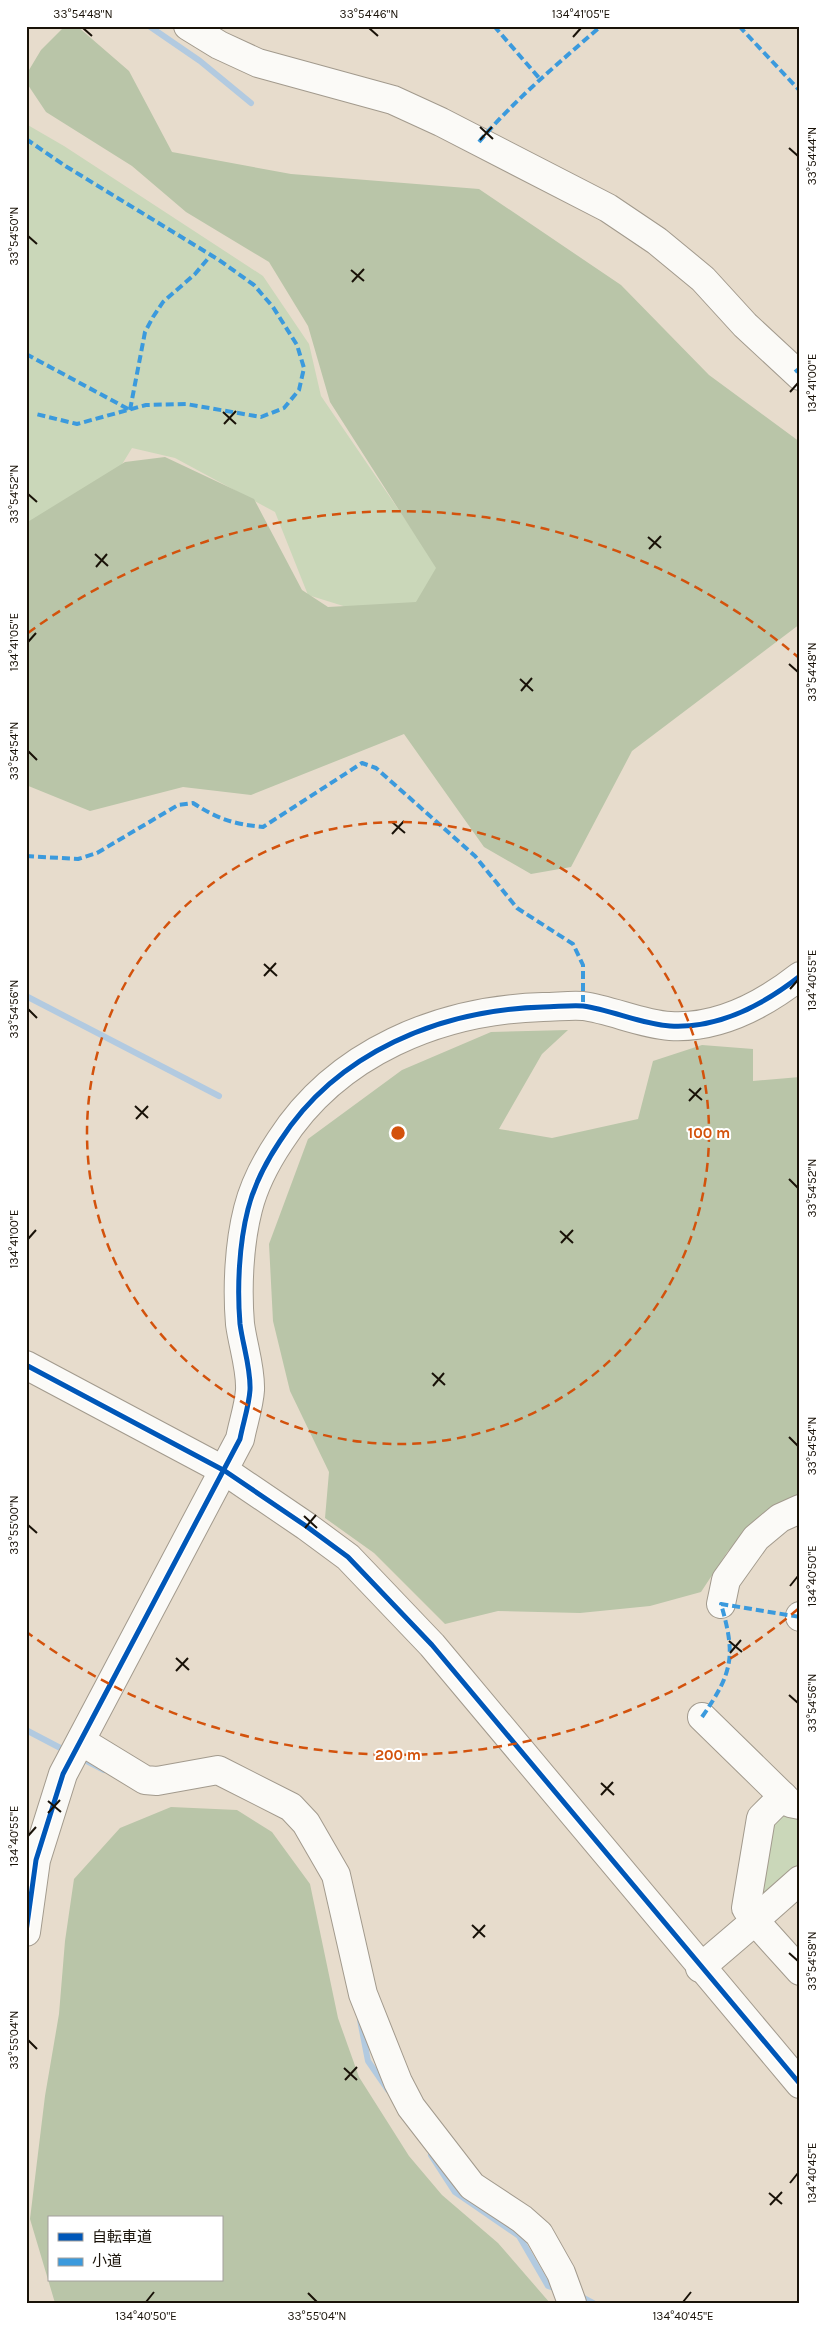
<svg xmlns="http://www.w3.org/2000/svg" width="826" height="2329" font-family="Karla,'Noto Sans JP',sans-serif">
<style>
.green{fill:#cad7b9}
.forest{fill:#b9c5a8;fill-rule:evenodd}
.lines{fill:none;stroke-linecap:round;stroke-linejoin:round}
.stream{stroke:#b2cae0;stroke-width:6}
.minor-casing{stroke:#a29a8d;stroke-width:30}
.minor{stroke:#fbfaf7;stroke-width:28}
.quiet{stroke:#3b9add;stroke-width:4;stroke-dasharray:8 4;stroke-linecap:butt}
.cycleway-casing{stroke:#fff;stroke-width:8}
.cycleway{stroke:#0057b8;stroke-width:5}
.ticks{fill:none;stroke:#191208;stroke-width:2}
.ring{fill:none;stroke:#d3520c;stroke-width:2.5;stroke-dasharray:9 6}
.centre{fill:#d3520c;stroke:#fff;stroke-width:2.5}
.ring-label{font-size:15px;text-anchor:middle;font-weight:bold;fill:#d3520c;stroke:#fff;stroke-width:4;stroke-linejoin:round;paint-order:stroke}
.neatline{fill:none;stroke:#191208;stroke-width:2}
.ticks-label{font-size:12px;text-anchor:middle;fill:#191208}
</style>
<rect width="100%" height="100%" fill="#e7dccc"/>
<g class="green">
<path d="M 26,124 L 64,146 L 263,276 L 309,344 L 321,396 L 450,585 L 446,615 L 369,614 L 308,595 L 275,512 L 175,458 L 132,448 L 102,497 L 26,536 Z"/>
<path d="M 777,1813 L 800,1819 L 800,1868 L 757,1907 L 766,1823 Z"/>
</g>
<g class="forest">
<path d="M 65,26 L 77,26 L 129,71 L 172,152 L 291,174 L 479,189 L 621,285 L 709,375 L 800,442 L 800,624 L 632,751 L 571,867 L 531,874 L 484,847 L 404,734 L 251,795 L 183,787 L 90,811 L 26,785 L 26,523 L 125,462 L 165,457 L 254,499 L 302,590 L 328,607 L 416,602 L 436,568 L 330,402 L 308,326 L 269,262 L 186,212 L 132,166 L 46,112 L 26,82 L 26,75 L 41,50 Z"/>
<path d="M 568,1030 L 542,1054 L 499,1129 L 552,1138 L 638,1119 L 653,1061 L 702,1045 L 753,1049 L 753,1081 L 800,1077 L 800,1497 L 774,1511 L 728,1551 L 701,1592 L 650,1606 L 580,1613 L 498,1611 L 445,1624 L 374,1553 L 325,1518 L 329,1472 L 290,1391 L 273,1321 L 269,1244 L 308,1139 L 402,1070 L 491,1032 Z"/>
<path d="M 171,1807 L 237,1810 L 272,1832 L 310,1884 L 338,2018 L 359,2077 L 409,2156 L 442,2195 L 498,2243 L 550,2303 L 55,2303 L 30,2219 L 45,2096 L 59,2014 L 65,1941 L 74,1879 L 120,1828 ZM 49,2218 L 221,2218 L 221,2280 L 49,2280 Z"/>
</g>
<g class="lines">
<g class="stream">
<path d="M 149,26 L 200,61 L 251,103"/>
<path d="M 26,996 L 219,1096"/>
<path d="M 26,1730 L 68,1752"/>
<path d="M 79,1757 L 104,1770"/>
<path d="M 360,2020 L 368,2061 L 388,2090"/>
<path d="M 431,2155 L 455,2192 L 519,2236 L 548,2286 L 560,2290"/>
<path d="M 576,2294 L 593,2303"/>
</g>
<g class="minor-casing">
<g id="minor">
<path d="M 188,26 L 219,45 L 258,63 L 393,100 L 441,122 L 608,208 L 657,241 L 703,279 L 745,325 L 800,376"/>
<path d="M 26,1365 L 225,1471 L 306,1526 L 348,1557 L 432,1645 L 800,2084"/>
<path d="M 721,1604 L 726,1580 L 756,1538 L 780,1518 L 800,1509"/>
<path d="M 800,1616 L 800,1617"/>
<path d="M 702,1717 L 790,1803 L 800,1805"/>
<path d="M 81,1741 L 145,1780 L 157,1781 L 218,1770 L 291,1807 L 306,1823 L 336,1875 L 363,1994 L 398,2082 L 411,2107 L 472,2186 L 522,2219 L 539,2234 L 561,2273 L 572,2303"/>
<path d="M 783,1796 L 761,1818 L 746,1908 L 755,1921 L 800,1971"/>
<path d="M 765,1911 L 800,1880"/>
<path d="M 26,1932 L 36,1860 L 63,1774 L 240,1439 C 243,1423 249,1406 250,1390 C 251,1369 243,1346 240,1324 C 237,1288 239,1244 248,1209 C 254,1185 266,1162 280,1141 C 337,1052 440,1010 543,1007 C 556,1007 570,1005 583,1006 C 612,1010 641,1024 670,1026 C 719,1029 763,1005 800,976"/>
<path d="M 700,1968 L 755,1921"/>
</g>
</g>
<use href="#minor" class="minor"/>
<g class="quiet">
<path d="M 494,26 L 540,79"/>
<path d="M 739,26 L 800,91"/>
<path d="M 26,139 L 67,167 L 219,260 L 254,285 L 273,307 L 297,345 L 304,368 L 299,390 L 284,408 L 261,417 L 186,404 L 146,405 L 77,424 L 36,414"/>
<path d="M 479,142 C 515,99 559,63 601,26"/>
<path d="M 26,354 L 130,410"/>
<path d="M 795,372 L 800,368"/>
<path d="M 130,410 L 145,332 L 153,317 L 163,302 L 195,274 L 211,255"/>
<path d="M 26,856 L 78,859 L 97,853 L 178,805 L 193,803 C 218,819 233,824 263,827 L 362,763 L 376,768 L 475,856 L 517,908 L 573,944 L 583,965 L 583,1006"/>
<path d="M 702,1717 C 733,1672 736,1656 721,1604 L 800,1617"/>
</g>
<g class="cycleway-casing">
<g id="cycleway">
<path d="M 26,1365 L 225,1471 L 306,1526 L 348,1557 L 432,1645 L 800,2084"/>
<path d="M 26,1932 L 36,1860 L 63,1774 L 240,1439 C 243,1423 249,1406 250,1390 C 251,1369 243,1346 240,1324 C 237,1288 239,1244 248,1209 C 254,1185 266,1162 280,1141 C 337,1052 440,1010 543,1007 C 556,1007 570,1005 583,1006 C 612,1010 641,1024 670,1026 C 719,1029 763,1005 800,976"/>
</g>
</g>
<use href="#cycleway" class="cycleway"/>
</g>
<path class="ticks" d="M 83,28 L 92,36M 369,28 L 378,36M 573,37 L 581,28M 480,127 L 493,139M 480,140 L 492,127M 789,148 L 798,156M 28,236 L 37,244M 351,270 L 364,281M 352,282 L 364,269M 790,392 L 798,383M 223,412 L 236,424M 224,424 L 236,411M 28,494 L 37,502M 648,537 L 661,548M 649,549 L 661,536M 95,554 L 108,566M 96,567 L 107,554M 28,642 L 36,633M 789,664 L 798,672M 520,679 L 533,691M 521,691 L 532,678M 28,751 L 37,760M 392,822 L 405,833M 392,834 L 404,821M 264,964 L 277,976M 264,976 L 276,963M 790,989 L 798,980M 28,1009 L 37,1018M 689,1089 L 702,1100M 689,1101 L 701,1088M 135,1106 L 148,1118M 136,1119 L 148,1106M 789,1179 L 798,1188M 560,1231 L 573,1243M 28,1239 L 36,1230M 561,1243 L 573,1230M 432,1373 L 445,1385M 433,1386 L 444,1373M 789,1437 L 798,1446M 304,1516 L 317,1528M 28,1525 L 37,1533M 305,1528 L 316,1515M 790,1586 L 798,1576M 729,1641 L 742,1652M 730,1653 L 741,1640M 176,1658 L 189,1670M 176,1671 L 188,1658M 789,1695 L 798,1703M 601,1783 L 614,1795M 601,1795 L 613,1782M 48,1801 L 61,1812M 48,1813 L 60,1800M 28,1836 L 36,1827M 472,1925 L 485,1937M 473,1938 L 485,1925M 789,1953 L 798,1961M 28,2040 L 37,2049M 344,2068 L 357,2080M 345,2080 L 357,2067M 790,2183 L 798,2173M 769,2193 L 782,2204M 770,2205 L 782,2192M 308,2293 L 317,2302M 146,2302 L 154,2292M 683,2302 L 691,2292"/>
<g class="ring">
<circle cx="398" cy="1133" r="311"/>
<path d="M798 1609A622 622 0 0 1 28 1633M28 633A622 622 0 0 1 798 657"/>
</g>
<circle cx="398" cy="1133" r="8" class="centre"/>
<g class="ring-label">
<text x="709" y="1138">100 m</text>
<text x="398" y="1760">200 m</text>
</g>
<rect width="826" height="2329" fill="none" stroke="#ffffff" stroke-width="55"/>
<rect x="48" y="2216" width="175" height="65" fill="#ffffff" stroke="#a3a09c"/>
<rect x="58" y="2233" width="25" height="8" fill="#0057b8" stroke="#a3a09c"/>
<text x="92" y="2242" font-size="15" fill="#191208">自転車道</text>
<rect x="58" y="2258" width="25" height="8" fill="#3b9add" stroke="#a3a09c"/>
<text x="92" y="2266" font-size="15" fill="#191208">小道</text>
<rect x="28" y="28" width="770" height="2274" class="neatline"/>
<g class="ticks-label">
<text x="83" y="18">33°54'48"N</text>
<text x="369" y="18">33°54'46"N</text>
<text x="581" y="18">134°41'05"E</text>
<text transform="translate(812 156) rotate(-90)" y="4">33°54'44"N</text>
<text transform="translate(14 236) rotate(-90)" y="4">33°54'50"N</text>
<text transform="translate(812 383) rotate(-90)" y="4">134°41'00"E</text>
<text transform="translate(14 494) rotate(-90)" y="4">33°54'52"N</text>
<text transform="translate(14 642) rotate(-90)" y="4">134°41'05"E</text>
<text transform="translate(812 672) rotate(-90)" y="4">33°54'48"N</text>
<text transform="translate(14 751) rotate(-90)" y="4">33°54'54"N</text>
<text transform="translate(812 980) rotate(-90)" y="4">134°40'55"E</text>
<text transform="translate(14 1009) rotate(-90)" y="4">33°54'56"N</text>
<text transform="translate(812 1188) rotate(-90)" y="4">33°54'52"N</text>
<text transform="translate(14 1239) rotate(-90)" y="4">134°41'00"E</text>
<text transform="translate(812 1446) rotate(-90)" y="4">33°54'54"N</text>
<text transform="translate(14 1525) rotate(-90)" y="4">33°55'00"N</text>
<text transform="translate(812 1576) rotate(-90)" y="4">134°40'50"E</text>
<text transform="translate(812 1703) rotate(-90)" y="4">33°54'56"N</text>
<text transform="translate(14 1836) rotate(-90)" y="4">134°40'55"E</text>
<text transform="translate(812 1961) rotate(-90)" y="4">33°54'58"N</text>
<text transform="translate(14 2040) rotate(-90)" y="4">33°55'04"N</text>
<text transform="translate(812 2173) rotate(-90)" y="4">134°40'45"E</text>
<text x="146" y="2320">134°40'50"E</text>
<text x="317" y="2320">33°55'04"N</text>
<text x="683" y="2320">134°40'45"E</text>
</g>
</svg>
